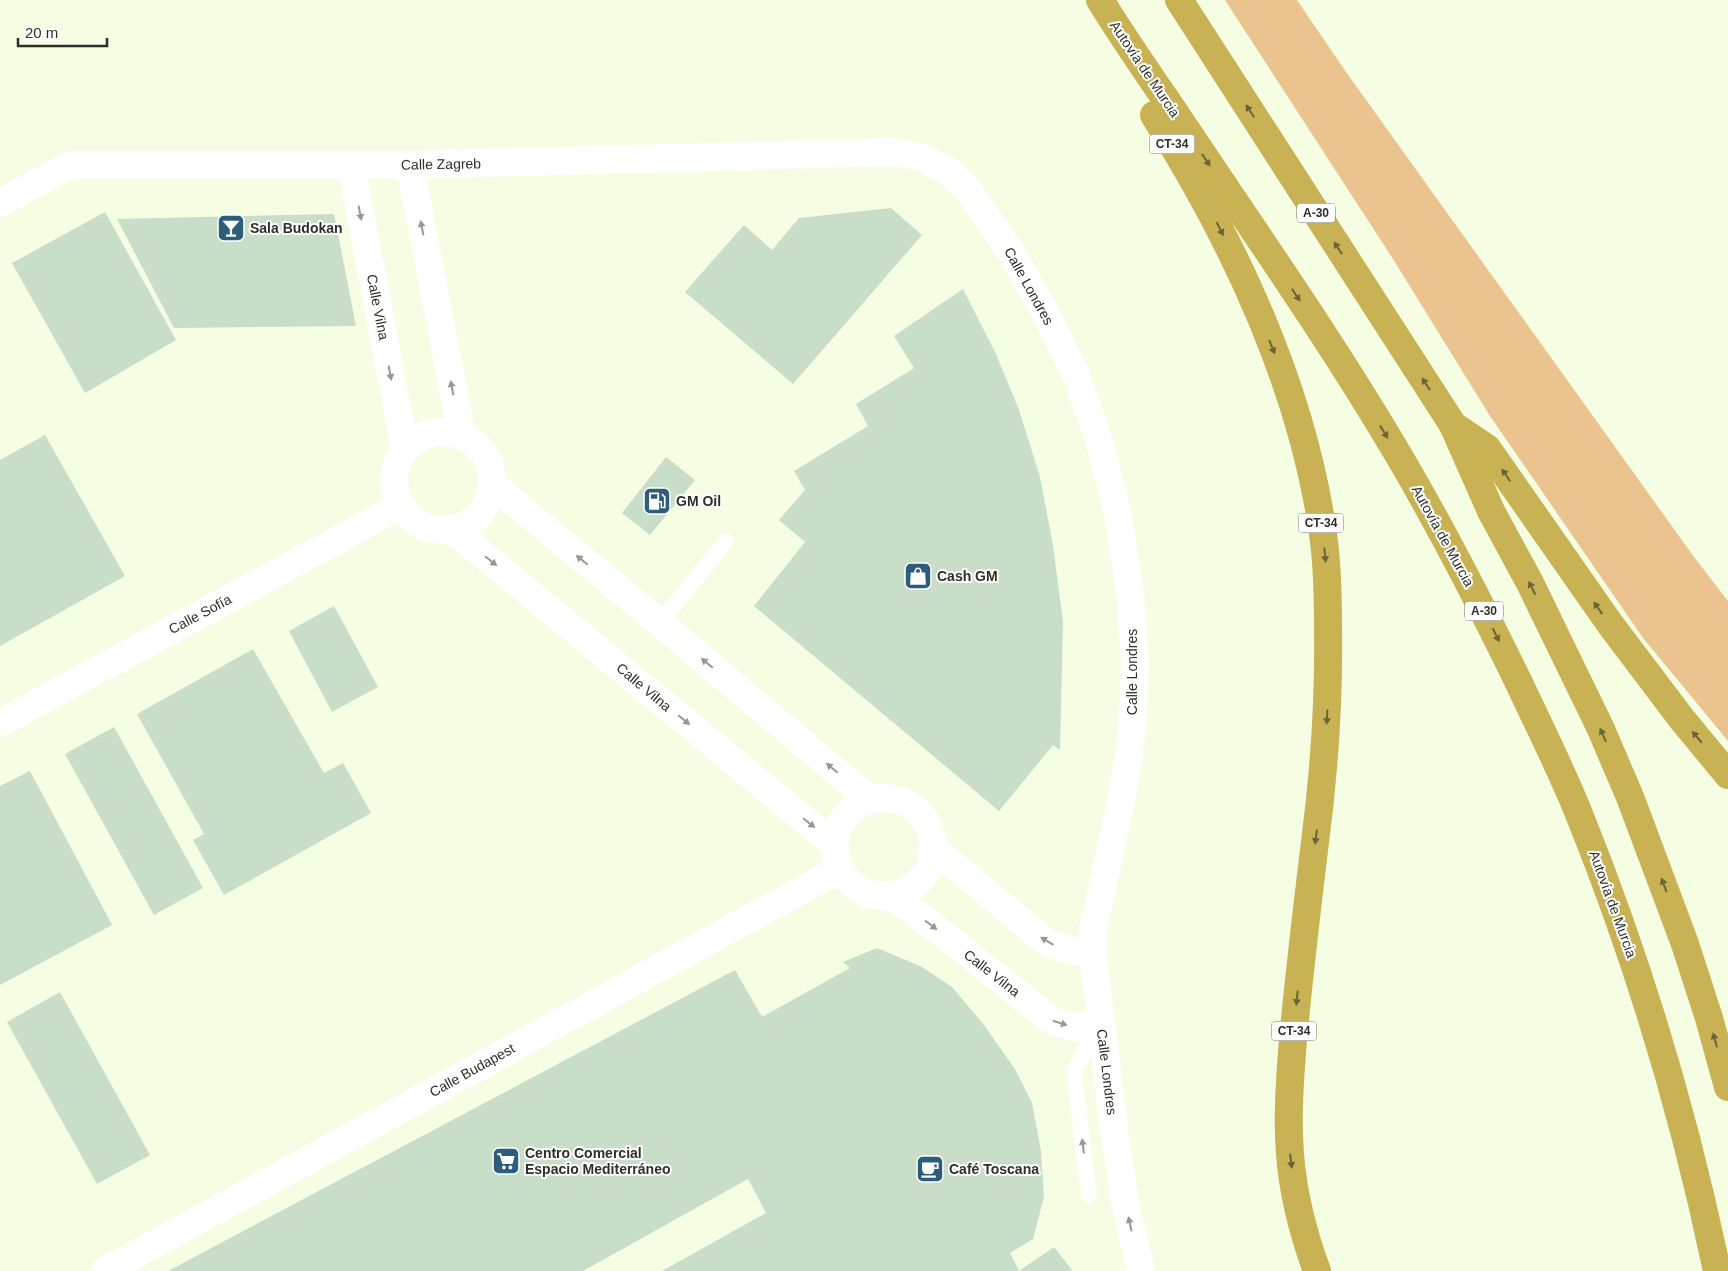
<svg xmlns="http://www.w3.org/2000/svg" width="1728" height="1271" font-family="Helvetica,sans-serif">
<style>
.green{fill:#ebc38f}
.building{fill:#c9dec8}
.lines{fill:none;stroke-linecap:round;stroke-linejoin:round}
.service{stroke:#fff;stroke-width:16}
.minor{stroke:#fff;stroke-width:28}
.motorway{stroke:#c8b254;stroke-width:28}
.oneway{fill:#6b6438}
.oneway2{fill:#969892}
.labels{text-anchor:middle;stroke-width:4;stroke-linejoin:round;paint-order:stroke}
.shield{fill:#fff;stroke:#6c6e67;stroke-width:1}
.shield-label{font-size:12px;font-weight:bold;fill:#2d3026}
.street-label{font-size:14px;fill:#2d3026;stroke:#fff}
.poi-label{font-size:14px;font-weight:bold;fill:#2d3026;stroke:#fff;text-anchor:start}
</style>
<rect width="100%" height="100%" fill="#f5fde2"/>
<path class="green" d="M 1225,0 L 1297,0 L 1346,72 L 1694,557 L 1728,601 L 1728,741 L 1643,638 L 1490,416 L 1393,259 Z"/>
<g class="building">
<path d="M 891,208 L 922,235 L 793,384 L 685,292 L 744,225 L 772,250 L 799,218 Z"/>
<path d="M 105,212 L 176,340 L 85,393 L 12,263 Z"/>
<path d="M 334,214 L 356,326 L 174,328 L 117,219 Z"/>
<path d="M 963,289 L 996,354 L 1019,410 L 1040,477 L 1053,545 L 1063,622 L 1060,750 L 1053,745 L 999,811 L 754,606 L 805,542 L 779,520 L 805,490 L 794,471 L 868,426 L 856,404 L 914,368 L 894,336 Z"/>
<path d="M 45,435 L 125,576 L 0,646 L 0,460 Z"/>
<path d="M 666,457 L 695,480 L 650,535 L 622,513 Z"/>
<path d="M 334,606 L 378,687 L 332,712 L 289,631 Z"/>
<path d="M 253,649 L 324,773 L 343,763 L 371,813 L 224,895 L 193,840 L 204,834 L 137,714 Z"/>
<path d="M 114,727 L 203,888 L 154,915 L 65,754 Z"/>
<path d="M 30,771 L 112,925 L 0,985 L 0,786 Z"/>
<path d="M 877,948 L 922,967 L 952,987 L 984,1025 L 1015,1069 L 1032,1103 L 1041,1151 L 1044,1197 L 1033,1239 L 1010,1253 L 1019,1271 L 1054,1247 L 1072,1270 L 1070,1271 L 662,1271 L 766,1213 L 748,1179 L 583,1271 L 168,1271 L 735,970 L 762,1017 L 850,968 L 843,962 Z"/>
<path d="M 60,992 L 150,1155 L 97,1184 L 7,1022 Z"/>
</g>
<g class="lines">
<g class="service">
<path d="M 660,623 L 726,541"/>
<path d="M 1089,1195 L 1074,1072 L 1099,1021"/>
</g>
<g class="minor">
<path d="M 351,165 L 405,449"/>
<path d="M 410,165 L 462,436"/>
<path d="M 0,203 L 70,165 L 410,165 L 892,152 L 921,157 L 950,172 L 969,191 L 1010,251 L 1044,310 L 1076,375 L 1101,447 L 1118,516 L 1130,592 L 1135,664 L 1132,732 L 1122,797 L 1093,929 L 1093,956 L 1115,1137 L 1125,1202 L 1141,1271"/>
<circle cx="443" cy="481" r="49"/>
<path d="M 493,485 L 660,623 L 869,799"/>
<path d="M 453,530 L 834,844"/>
<path d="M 0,723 L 400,506"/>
<circle cx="884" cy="847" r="49"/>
<path d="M 934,849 L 1049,944 L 1093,956"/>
<path d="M 891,896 L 933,926 L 1051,1020 L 1076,1028 L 1100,1018"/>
<path d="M 105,1271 L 840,869"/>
</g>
<g class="motorway">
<path d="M 1100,0 C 1122,36 1147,72 1171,107 C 1249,224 1331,340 1402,461 C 1444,533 1482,607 1519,683 C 1540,728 1563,773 1581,819 C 1640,966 1685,1117 1717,1271"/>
<path d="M 1179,0 L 1453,425 L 1491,511 L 1530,583 L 1600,727 L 1630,797 L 1685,944 L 1709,1018 L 1728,1087"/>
<path d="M 1154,115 C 1234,241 1305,392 1324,542 C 1328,572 1328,602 1328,632 C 1329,703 1324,773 1315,842 C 1307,908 1299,974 1293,1040 C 1290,1078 1287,1116 1290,1154 C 1293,1194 1303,1233 1317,1271"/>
<path d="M 1453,425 L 1487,448 L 1610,624 L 1681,718 L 1728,775"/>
</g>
</g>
<defs><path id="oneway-solid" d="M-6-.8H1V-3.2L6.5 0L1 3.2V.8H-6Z" transform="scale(1.25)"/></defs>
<g class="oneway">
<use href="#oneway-solid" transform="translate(1250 111) rotate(-123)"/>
<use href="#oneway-solid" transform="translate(1206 160) rotate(56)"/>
<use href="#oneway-solid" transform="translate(1220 229) rotate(63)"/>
<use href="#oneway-solid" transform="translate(1338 248) rotate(-123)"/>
<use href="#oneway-solid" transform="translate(1296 295) rotate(56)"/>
<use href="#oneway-solid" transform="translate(1272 347) rotate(68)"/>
<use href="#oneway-solid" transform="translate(1426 384) rotate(-123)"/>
<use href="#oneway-solid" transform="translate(1384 432) rotate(58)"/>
<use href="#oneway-solid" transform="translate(1506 475) rotate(-124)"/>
<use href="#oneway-solid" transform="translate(1325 555) rotate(85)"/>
<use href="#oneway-solid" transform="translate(1532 588) rotate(-116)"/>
<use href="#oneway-solid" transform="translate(1598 608) rotate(-125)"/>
<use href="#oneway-solid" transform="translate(1496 635) rotate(64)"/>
<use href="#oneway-solid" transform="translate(1327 717) rotate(93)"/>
<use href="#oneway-solid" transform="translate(1603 735) rotate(-113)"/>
<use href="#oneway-solid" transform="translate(1697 737) rotate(-130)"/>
<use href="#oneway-solid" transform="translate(1316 837) rotate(97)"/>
<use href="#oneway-solid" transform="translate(1664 885) rotate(-110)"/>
<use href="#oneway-solid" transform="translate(1297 998) rotate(96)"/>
<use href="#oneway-solid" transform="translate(1715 1040) rotate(-106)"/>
<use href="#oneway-solid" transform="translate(1291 1161) rotate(83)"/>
</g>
<g class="oneway2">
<use href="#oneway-solid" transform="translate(360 213) rotate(79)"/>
<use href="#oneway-solid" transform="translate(422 228) rotate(-101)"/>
<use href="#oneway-solid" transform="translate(390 373) rotate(79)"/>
<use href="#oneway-solid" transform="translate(452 388) rotate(-101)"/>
<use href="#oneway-solid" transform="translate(582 560) rotate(-141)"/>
<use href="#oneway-solid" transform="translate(491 561) rotate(39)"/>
<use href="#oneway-solid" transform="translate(707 663) rotate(-140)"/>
<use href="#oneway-solid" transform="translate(684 720) rotate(40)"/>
<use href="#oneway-solid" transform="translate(832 768) rotate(-140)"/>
<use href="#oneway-solid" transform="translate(809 823) rotate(39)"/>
<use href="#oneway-solid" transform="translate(931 925) rotate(37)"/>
<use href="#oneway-solid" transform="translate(1047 941) rotate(-149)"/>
<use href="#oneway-solid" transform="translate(1060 1023) rotate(17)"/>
<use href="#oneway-solid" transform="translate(1083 1146) rotate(-97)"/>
<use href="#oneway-solid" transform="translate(1130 1224) rotate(-102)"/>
</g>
<defs>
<g id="bar-square" transform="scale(1.4375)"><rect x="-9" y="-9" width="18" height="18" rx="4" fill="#2d5d7b" stroke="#fff"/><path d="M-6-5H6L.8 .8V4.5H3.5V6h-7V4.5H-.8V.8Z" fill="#fff"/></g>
<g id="fuel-square" transform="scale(1.4375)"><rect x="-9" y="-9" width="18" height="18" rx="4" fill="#2d5d7b" stroke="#fff"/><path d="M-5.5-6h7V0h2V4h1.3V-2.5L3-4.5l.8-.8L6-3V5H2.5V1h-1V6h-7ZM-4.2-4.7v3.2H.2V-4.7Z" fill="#fff"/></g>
<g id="shop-square" transform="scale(1.4375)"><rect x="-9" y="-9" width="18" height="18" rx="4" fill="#2d5d7b" stroke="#fff"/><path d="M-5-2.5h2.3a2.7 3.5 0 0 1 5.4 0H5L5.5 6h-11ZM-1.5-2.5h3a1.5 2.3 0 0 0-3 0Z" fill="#fff"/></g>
<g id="supermarket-square" transform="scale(1.4375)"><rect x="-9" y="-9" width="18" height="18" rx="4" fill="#2d5d7b" stroke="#fff"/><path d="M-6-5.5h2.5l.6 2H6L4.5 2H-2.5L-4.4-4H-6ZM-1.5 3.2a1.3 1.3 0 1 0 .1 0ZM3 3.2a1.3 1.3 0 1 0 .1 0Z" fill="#fff"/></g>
<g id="cafe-square" transform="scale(1.4375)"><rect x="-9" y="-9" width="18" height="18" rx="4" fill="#2d5d7b" stroke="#fff"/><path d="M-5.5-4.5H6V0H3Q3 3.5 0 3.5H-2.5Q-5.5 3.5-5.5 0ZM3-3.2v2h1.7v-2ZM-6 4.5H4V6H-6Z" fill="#fff"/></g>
</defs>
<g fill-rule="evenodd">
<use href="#bar-square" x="231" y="228"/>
<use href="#fuel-square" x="657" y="501"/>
<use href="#shop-square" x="918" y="576"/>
<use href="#supermarket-square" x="506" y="1161"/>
<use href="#cafe-square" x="930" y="1169"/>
</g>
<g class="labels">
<g class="shield">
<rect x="1149.5" y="134.5" width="45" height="19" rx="4"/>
<rect x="1297" y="203.5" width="38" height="19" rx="4"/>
<rect x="1298.5" y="513.5" width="45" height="19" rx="4"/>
<rect x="1465" y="601.5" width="38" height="19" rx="4"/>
<rect x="1271.5" y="1021.5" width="45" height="19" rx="4"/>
</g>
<g class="shield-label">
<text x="1172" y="148">CT-34</text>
<text x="1316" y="217">A-30</text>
<text x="1321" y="527">CT-34</text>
<text x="1484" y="615">A-30</text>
<text x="1294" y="1035">CT-34</text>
</g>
<g class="street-label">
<text transform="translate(1145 69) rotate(56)" y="5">Autovía de Murcia</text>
<text transform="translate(441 164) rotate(-1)" y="5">Calle Zagreb</text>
<text transform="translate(1029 286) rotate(61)" y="5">Calle Londres</text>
<text transform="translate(378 307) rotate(79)" y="5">Calle Vilna</text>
<text transform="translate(1443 536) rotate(61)" y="5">Autovía de Murcia</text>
<text transform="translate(200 614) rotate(-28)" y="5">Calle Sofía</text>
<text transform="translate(1132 672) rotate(-90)" y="5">Calle Londres</text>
<text transform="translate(644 687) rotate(40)" y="5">Calle Vilna</text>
<text transform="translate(1613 904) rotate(70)" y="5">Autovía de Murcia</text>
<text transform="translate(992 973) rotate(38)" y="5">Calle Vilna</text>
<text transform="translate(472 1070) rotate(-29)" y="5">Calle Budapest</text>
<text transform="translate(1107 1072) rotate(83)" y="5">Calle Londres</text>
</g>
<g class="poi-label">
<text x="250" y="233">Sala Budokan</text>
<text x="676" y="506">GM Oil</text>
<text x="937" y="581">Cash GM</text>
<text x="525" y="1158">Centro Comercial<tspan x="525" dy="16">Espacio Mediterráneo</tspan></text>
<text x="949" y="1174">Café Toscana</text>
</g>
</g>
<path d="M18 38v8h89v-8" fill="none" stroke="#2d3026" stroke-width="2.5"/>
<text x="25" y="38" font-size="15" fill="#2d3026" stroke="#ffffff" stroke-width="4" paint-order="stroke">20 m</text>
</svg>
